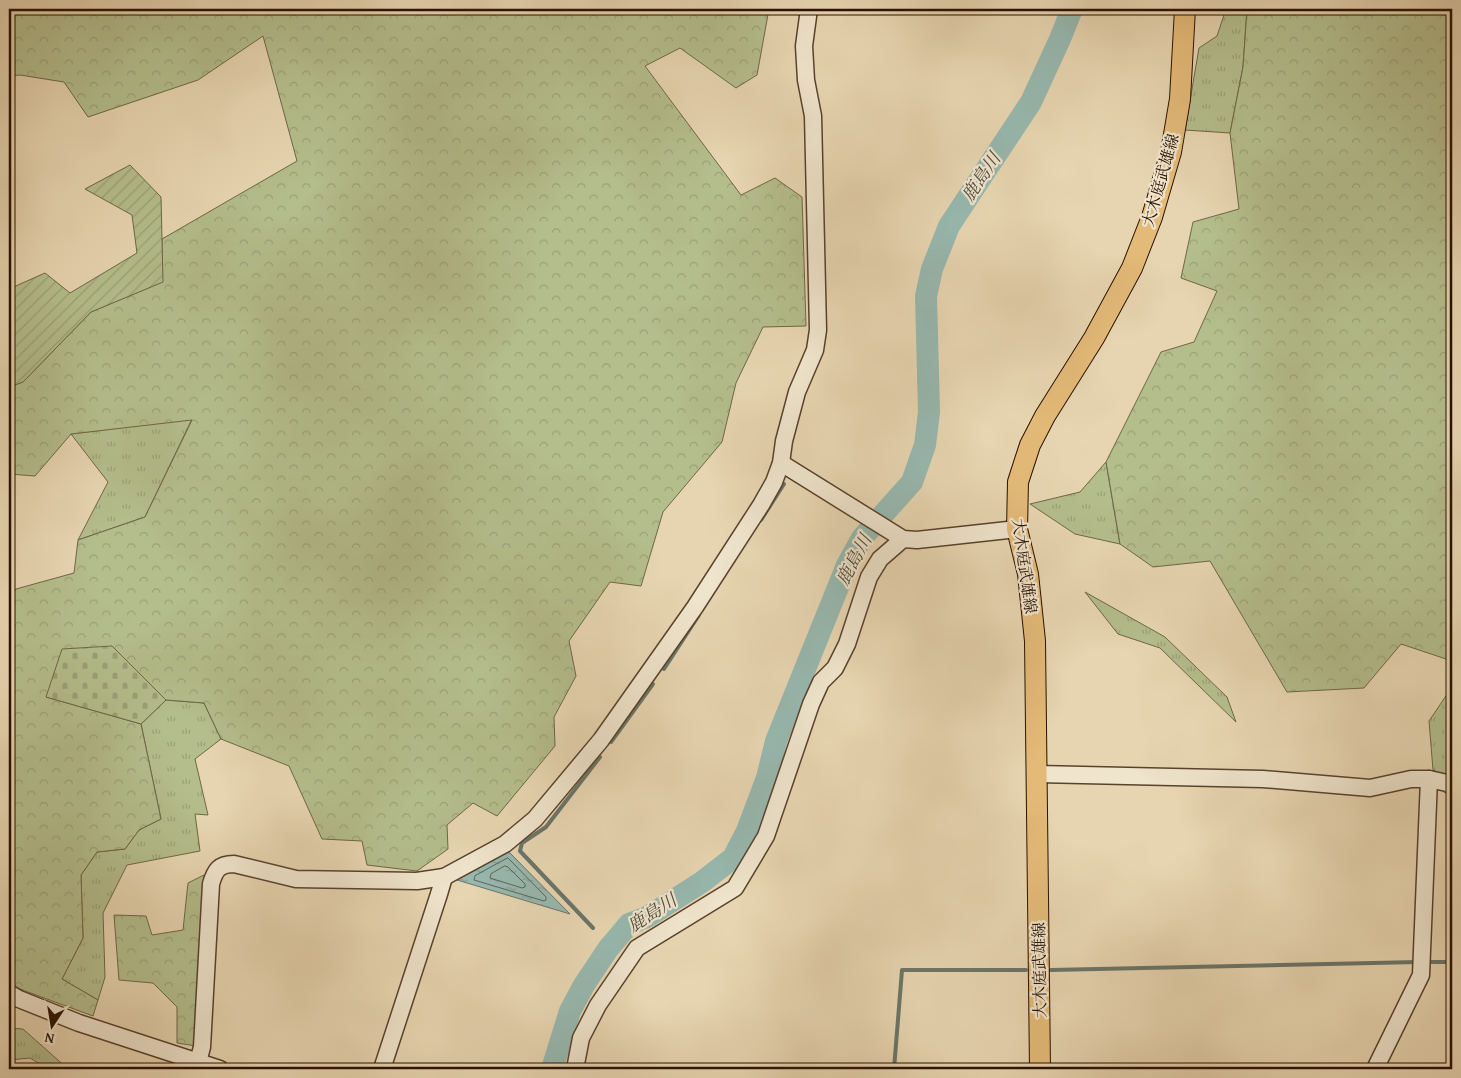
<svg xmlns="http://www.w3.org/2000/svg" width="1461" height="1078" font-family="'Gentium Book Plus','Noto Serif JP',serif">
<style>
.grass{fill:url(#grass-tufts);stroke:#6e6746}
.forest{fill:url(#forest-crowns);stroke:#6e6746}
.cemetery{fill:url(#cemetery-stones);stroke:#6e6746}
.garden{fill:url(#garden-furrows);stroke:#6e6746}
.water{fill:url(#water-ripples);stroke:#6b7569}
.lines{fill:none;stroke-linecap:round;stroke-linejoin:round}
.shore{stroke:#606458;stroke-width:1}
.stream{stroke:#6b7569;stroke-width:4}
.river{stroke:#97b8af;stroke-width:22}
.minor-casing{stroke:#58422c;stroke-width:19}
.major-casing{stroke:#281100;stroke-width:22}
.minor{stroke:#efe4cc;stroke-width:16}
.major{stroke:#e4ba78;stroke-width:20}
.labels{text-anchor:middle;stroke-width:4.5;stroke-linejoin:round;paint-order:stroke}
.street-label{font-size:16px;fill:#281100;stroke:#efe4cc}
.water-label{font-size:18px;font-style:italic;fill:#4f4b3d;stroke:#efe4cc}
</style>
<defs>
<pattern id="grass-tufts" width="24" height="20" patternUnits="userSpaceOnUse" patternTransform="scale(1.25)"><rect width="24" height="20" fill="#b4bd8c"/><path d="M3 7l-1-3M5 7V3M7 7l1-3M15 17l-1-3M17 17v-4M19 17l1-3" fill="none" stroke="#9ba177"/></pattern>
<pattern id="forest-crowns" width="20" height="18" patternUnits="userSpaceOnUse" patternTransform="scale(1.25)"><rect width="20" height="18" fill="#b4bd8c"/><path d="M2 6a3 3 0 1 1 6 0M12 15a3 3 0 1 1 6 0" fill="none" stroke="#9ba177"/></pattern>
<pattern id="cemetery-stones" width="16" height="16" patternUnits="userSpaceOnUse" patternTransform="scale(1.25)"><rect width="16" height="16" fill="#b4bd8c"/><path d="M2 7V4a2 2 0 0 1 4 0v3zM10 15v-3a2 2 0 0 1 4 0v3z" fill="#9ba177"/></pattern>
<pattern id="garden-furrows" width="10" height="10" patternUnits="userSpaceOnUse" patternTransform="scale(1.25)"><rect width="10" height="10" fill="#b4bd8c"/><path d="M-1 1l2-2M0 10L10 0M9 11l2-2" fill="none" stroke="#9ba177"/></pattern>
<pattern id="water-ripples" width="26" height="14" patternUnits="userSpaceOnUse" patternTransform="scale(1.25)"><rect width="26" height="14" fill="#97b8af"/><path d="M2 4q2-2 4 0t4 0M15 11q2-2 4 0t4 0" fill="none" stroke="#829d95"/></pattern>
</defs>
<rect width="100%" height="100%" fill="#e7d5b1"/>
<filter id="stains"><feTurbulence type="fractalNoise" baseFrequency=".004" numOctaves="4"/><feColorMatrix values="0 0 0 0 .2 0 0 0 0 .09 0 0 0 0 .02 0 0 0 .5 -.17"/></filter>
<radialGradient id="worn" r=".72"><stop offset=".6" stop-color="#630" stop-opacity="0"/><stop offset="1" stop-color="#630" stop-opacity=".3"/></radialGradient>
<g class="grass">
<path d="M 1226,9 L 1247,9 L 1243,67 L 1230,133 L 1185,130 L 1199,48 L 1217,36 Z"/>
<path d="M 192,419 L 145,517 L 78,540 L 108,482 L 71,434 Z"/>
<path d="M 1106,462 L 1120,544 L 1075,534 L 1030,504 L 1080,492 Z"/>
<path d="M 1085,592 L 1165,637 L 1227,697 L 1236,722 L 1160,648 L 1118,634 Z"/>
<path d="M 1452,687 L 1452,778 L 1433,770 L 1429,721 Z"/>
<path d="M 166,700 L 204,703 L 221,739 L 195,759 L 208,815 L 195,814 L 200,851 L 127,865 L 103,913 L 105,977 L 98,1000 L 62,979 L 83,938 L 81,875 L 97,852 L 125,849 L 139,830 L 161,819 L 141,724 Z"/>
<path d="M 9,1028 L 23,1029 L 68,1069 L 48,1069 L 30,1058 L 9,1060 Z"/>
</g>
<g class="forest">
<path d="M 9,9 L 769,9 L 757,75 L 736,88 L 680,48 L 645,66 L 741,195 L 775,178 L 802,197 L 806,326 L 763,327 L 736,383 L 722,442 L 663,512 L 641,586 L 610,582 L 569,641 L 576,676 L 554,717 L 555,746 L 497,816 L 473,803 L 447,825 L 448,849 L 417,871 L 367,865 L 362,841 L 322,839 L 289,766 L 221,739 L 204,703 L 166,700 L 112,646 L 46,697 L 141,724 L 161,819 L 139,830 L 125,849 L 97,852 L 81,875 L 83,938 L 62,979 L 98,1000 L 93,1016 L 9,985 L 9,600 L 16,589 L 74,573 L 78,540 L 145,517 L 192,420 L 71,434 L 35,476 L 9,474 L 9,387 L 23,382 L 91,312 L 162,282 L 162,239 L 297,161 L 263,36 L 198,80 L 88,117 L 64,82 L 20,75 L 9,76 Z"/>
<path d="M 1247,9 L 1452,9 L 1452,661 L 1401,644 L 1364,688 L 1287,692 L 1210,561 L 1153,567 L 1120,544 L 1106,462 L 1161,352 L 1194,342 L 1217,291 L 1181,278 L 1193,222 L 1239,209 L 1230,133 L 1243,67 Z"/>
<path d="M 204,875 L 196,1046 L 177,1043 L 177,1007 L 153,983 L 119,980 L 114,915 L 146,916 L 152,935 L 183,930 L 188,883 Z"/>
</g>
<path class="cemetery" d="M 112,646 L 166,700 L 141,724 L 46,697 L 62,649 Z"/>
<path class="garden" d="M 130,165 L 161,197 L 163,282 L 91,312 L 23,382 L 9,387 L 9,289 L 45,273 L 70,293 L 137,253 L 132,215 L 85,189 Z"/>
<path class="water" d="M 509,852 L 570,914 L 457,880 Z"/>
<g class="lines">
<g class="shore">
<path d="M 508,858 L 546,897 L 546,900 L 544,901 L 474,880 L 475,876 Z"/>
<path d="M 505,866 L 508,867 L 525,884 L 525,887 L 522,888 L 490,878 L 491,874 Z"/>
</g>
<g class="stream">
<path d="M 761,520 L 784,484"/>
<path d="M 664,669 L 699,615"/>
<path d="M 611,742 L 653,684"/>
<path d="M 593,928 L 520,851 L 522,843 L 546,827 L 600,757"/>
<path d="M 603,941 L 608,949"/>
<path d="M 1425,962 L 1452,962"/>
<path d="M 1051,970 L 1418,962"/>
<path d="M 894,1069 L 902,970 L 1026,970"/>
</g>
<path class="river" d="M 552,1069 L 570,1011 L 584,985 L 608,949 L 629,924 L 647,917 L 666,905 L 702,882 L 733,858 L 747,831 L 767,778 L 776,741 L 847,565 L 862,538 L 912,482 L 925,445 L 929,412 L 926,296 L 932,269 L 949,226 L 1031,102 L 1060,39 L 1072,9"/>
<g class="minor-casing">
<g id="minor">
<path d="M 781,463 L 903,539 L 917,540 L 1017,529"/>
<path d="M 1037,774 L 1263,779 L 1370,788 L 1411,779 L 1429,779 L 1447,783 L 1452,786"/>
<path d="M 9,993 L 19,999 L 79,1023 L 220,1069"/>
<path d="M 198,1062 L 202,1047 L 211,884 C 215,870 219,864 234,864 L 296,879 L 417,881 L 444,877 L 505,844 L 535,819 L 601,740 L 695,607 L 761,505 L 774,482 L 781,463 L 784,441 L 797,392 L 815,350 L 818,330 L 813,116 L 806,80 L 804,46 L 809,9"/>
<path d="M 382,1069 L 439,894 L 444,877"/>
<path d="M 575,1069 L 581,1038 L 598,1005 L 637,948 L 735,888 L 766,836 L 811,704 L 821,682 L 835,668 L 847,644 L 869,577 L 880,559 L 903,539"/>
<path d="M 1375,1069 L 1421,975 L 1429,779"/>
</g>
</g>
<g class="major-casing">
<path id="major" d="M 1040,1069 L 1035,641 L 1028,574 L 1017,529 L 1018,482 L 1030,445 L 1045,416 L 1094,338 L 1132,268 L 1152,217 L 1171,152 L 1180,99 L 1185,9"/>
</g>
<use href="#minor" class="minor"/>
<use href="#major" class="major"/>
</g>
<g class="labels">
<g class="street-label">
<text transform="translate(1160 180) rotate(-74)" y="6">大木庭武雄線</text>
<text transform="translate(1025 566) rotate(82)" y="6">大木庭武雄線</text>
<text transform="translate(1039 970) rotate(-91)" y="6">大木庭武雄線</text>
</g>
<g class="water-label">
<text transform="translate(981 177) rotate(-56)" y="6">鹿島川</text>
<text transform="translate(854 560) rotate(-62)" y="6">鹿島川</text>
<text transform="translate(652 913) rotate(-33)" y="6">鹿島川</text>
</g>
</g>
<rect width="1461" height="1078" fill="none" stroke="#e7d5b1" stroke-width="30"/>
<rect x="10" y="10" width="1441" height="1058" fill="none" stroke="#281100" stroke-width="2.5"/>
<rect x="15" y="15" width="1431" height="1048" fill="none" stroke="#281100"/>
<g transform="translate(52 1026) rotate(192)" stroke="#efe4cc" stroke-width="4" paint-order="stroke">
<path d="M0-4L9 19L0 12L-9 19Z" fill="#281100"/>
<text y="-8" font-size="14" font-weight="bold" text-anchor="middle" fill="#281100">N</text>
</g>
<rect width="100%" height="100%" filter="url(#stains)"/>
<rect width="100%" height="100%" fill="url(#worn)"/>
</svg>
